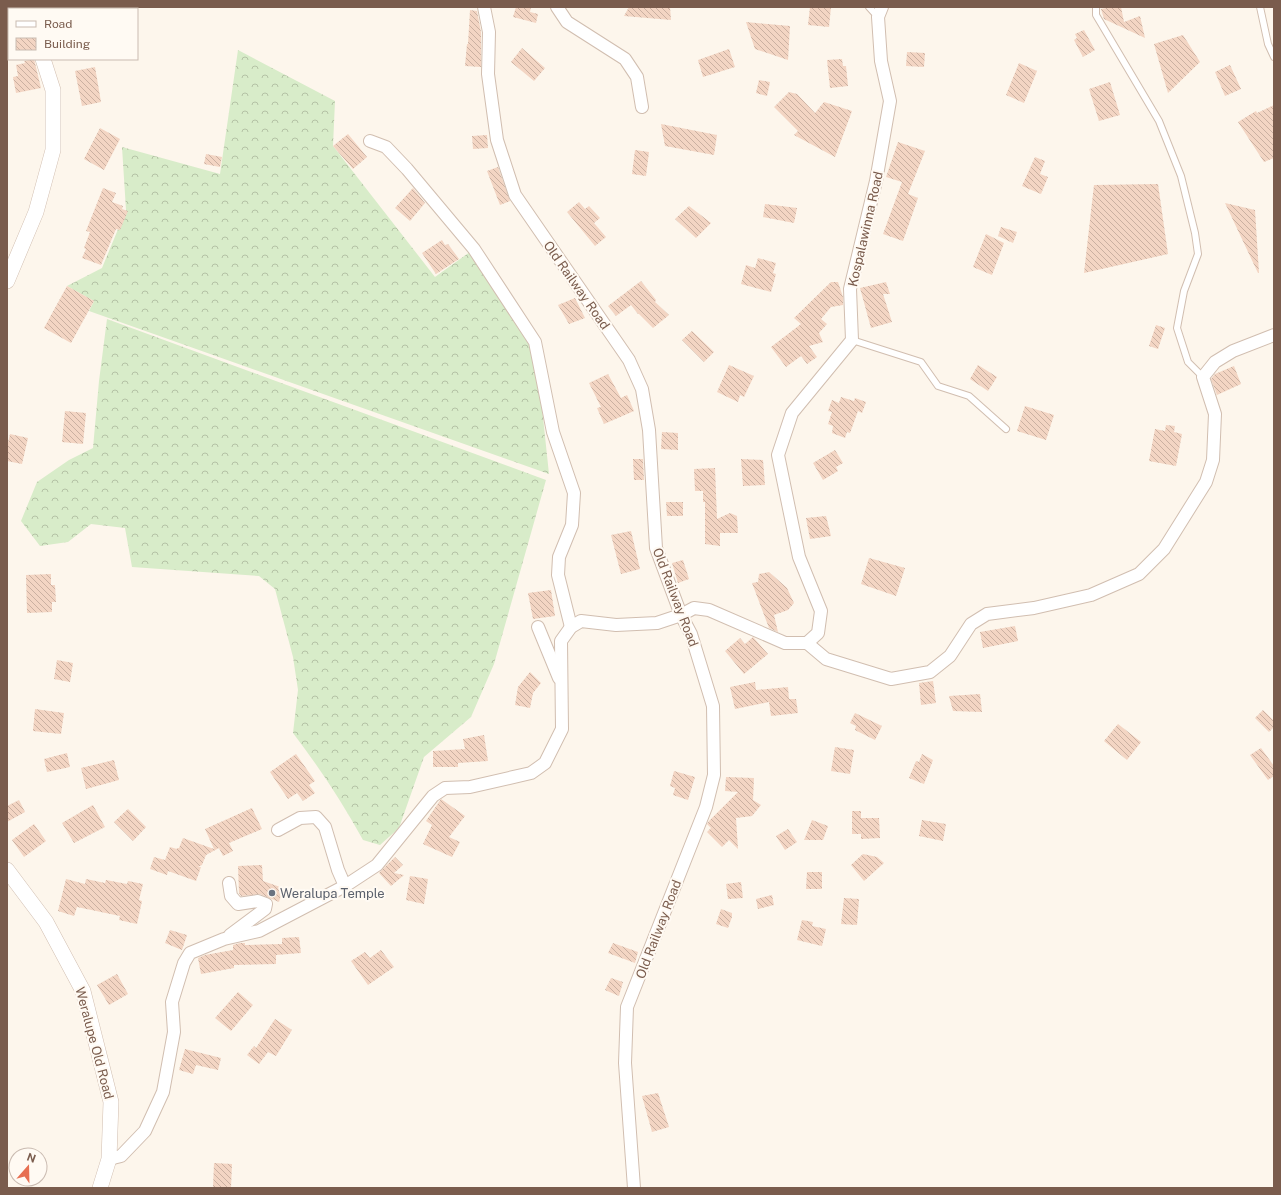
<svg xmlns="http://www.w3.org/2000/svg" width="1281" height="1195" font-family="'Public Sans',sans-serif">
<style>
.forest{fill:url(#forest-crowns)}
.building{fill:url(#building-back-hatch)}
.lines{fill:none;stroke-linecap:round;stroke-linejoin:round}
.service-casing{stroke:#d1beb0;stroke-width:8}
.minor-casing{stroke:#d1beb0;stroke-width:14}
.tertiary-casing{stroke:#d1beb0;stroke-width:16}
.service{stroke:#fff;stroke-width:6}
.minor{stroke:#fff;stroke-width:12}
.tertiary{stroke:#fff;stroke-width:15}
.worship-dot{fill:#6b7280;stroke:#fffaf3;stroke-width:1.5}
.labels{text-anchor:middle;stroke-width:4;stroke-linejoin:round;paint-order:stroke}
.street-label{font-size:13px;fill:#7a5c4d;stroke:#fffaf3}
.worship-label{font-size:13px;fill:#5b616d;stroke:#fffaf3;text-anchor:start}
</style>
<defs>
<pattern id="forest-crowns" width="20" height="18" patternUnits="userSpaceOnUse"><rect width="20" height="18" fill="#d8ecc9"/><path d="M2 6a3 3 0 1 1 6 0M12 15a3 3 0 1 1 6 0" fill="none" stroke="#b4c2a5"/></pattern>
<pattern id="building-back-hatch" width="6" height="6" patternUnits="userSpaceOnUse"><rect width="6" height="6" fill="#f3d5c3"/><path d="M-1 5l2 2M0 0l6 6M5-1l2 2" fill="none" stroke="#cab0a1"/></pattern>
</defs>
<rect width="100%" height="100%" fill="#fdf6ec"/>
<g class="forest">
<path d="M 238,50 L 335,101 L 333,146 L 435,277 L 474,249 L 535,342 L 549,474 L 89,311 L 94,301 L 67,286 L 102,268 L 126,210 L 122,147 L 220,174 Z"/>
<path d="M 107,319 L 546,480 L 494,664 L 471,717 L 424,757 L 399,828 L 380,845 L 363,840 C 342,802 319,767 293,733 L 298,690 L 293,657 L 275,589 L 259,576 L 132,567 L 125,528 L 91,524 L 68,542 L 40,546 L 21,521 L 37,482 L 69,460 L 93,448 L 99,381 Z"/>
</g>
<g class="building">
<path d="M 516,7 L 531,7 L 530,12 L 538,14 L 536,23 L 513,17 Z"/>
<path d="M 629,7 L 670,7 L 671,20 L 624,16 Z"/>
<path d="M 810,7 L 831,7 L 829,27 L 808,25 Z"/>
<path d="M 1111,7 L 1121,7 L 1124,22 L 1140,16 L 1145,38 L 1104,19 L 1101,9 Z"/>
<path d="M 470,10 L 477,11 L 481,32 L 481,67 L 465,66 L 467,44 L 468,44 Z"/>
<path d="M 746,22 L 790,26 L 788,60 L 755,49 Z"/>
<path d="M 1084,30 L 1095,50 L 1083,57 L 1074,40 L 1077,38 L 1075,34 Z"/>
<path d="M 1183,35 L 1200,62 L 1168,93 L 1154,44 Z"/>
<path d="M 522,48 L 545,68 L 534,81 L 511,62 Z"/>
<path d="M 729,49 L 735,67 L 703,77 L 698,60 Z"/>
<path d="M 907,52 L 925,53 L 924,67 L 906,66 Z"/>
<path d="M 34,59 L 41,88 L 16,93 L 13,77 L 18,76 L 16,65 L 25,63 L 24,61 Z"/>
<path d="M 842,59 L 843,66 L 846,66 L 848,86 L 830,88 L 827,60 Z"/>
<path d="M 1019,63 L 1037,71 L 1024,103 L 1006,95 Z"/>
<path d="M 1230,65 L 1241,89 L 1225,96 L 1215,72 Z"/>
<path d="M 95,67 L 101,102 L 82,106 L 75,71 Z"/>
<path d="M 759,80 L 770,82 L 767,96 L 756,93 Z"/>
<path d="M 1110,82 L 1120,115 L 1099,121 L 1089,89 Z"/>
<path d="M 789,92 L 797,94 L 815,113 L 824,102 L 852,111 L 835,157 L 794,135 L 798,131 L 774,107 Z"/>
<path d="M 1274,105 L 1274,158 L 1264,162 L 1238,122 L 1256,111 L 1257,113 Z"/>
<path d="M 661,124 L 717,135 L 714,155 L 665,146 Z"/>
<path d="M 100,128 L 120,139 L 104,170 L 84,159 Z"/>
<path d="M 348,134 L 367,157 L 353,169 L 333,146 Z"/>
<path d="M 487,135 L 488,148 L 473,149 L 472,136 Z"/>
<path d="M 898,142 L 925,151 L 908,194 L 918,198 L 903,241 L 883,234 L 902,182 L 886,177 Z"/>
<path d="M 635,150 L 649,152 L 646,176 L 632,174 Z"/>
<path d="M 206,154 L 222,157 L 220,167 L 204,164 Z"/>
<path d="M 1035,157 L 1045,161 L 1040,174 L 1048,177 L 1041,194 L 1022,186 Z"/>
<path d="M 498,167 L 510,201 L 500,205 L 487,171 Z"/>
<path d="M 1158,184 L 1168,254 L 1084,273 L 1094,185 Z"/>
<path d="M 103,188 L 116,193 L 112,202 L 123,206 L 122,209 L 128,211 L 120,230 L 116,229 L 101,265 L 82,258 L 86,249 L 84,248 L 90,232 L 86,231 Z"/>
<path d="M 413,188 L 425,203 L 410,221 L 395,208 Z"/>
<path d="M 579,202 L 585,209 L 589,206 L 600,218 L 594,223 L 606,237 L 595,246 L 567,212 Z"/>
<path d="M 1225,203 L 1255,210 L 1259,273 L 1258,273 Z"/>
<path d="M 765,204 L 797,208 L 794,223 L 763,217 Z"/>
<path d="M 689,206 L 711,223 L 696,238 L 675,219 Z"/>
<path d="M 1001,227 L 1017,232 L 1013,243 L 998,236 Z"/>
<path d="M 986,234 L 1004,243 L 992,275 L 973,267 Z"/>
<path d="M 442,240 L 445,245 L 448,244 L 459,259 L 436,274 L 422,253 Z"/>
<path d="M 758,258 L 776,263 L 773,273 L 776,274 L 771,292 L 741,284 L 746,265 L 755,268 Z"/>
<path d="M 641,281 L 656,300 L 655,302 L 669,315 L 653,328 L 639,314 L 638,314 L 631,305 L 616,316 L 608,306 Z"/>
<path d="M 831,282 L 838,282 L 843,297 L 843,305 L 831,307 L 821,319 L 827,324 L 819,333 L 823,342 L 809,346 L 817,357 L 807,364 L 801,356 L 786,367 L 771,347 L 801,324 L 794,318 Z"/>
<path d="M 886,282 L 890,294 L 883,294 L 892,322 L 871,328 L 860,288 Z"/>
<path d="M 67,286 L 94,301 L 71,343 L 44,328 Z"/>
<path d="M 575,298 L 585,318 L 569,324 L 558,305 Z"/>
<path d="M 1156,325 L 1165,328 L 1158,349 L 1149,346 Z"/>
<path d="M 692,331 L 714,352 L 704,362 L 682,340 Z"/>
<path d="M 729,365 L 754,376 L 744,397 L 740,395 L 738,402 L 717,392 Z"/>
<path d="M 978,365 L 997,377 L 988,391 L 970,379 Z"/>
<path d="M 1234,366 L 1241,384 L 1217,395 L 1211,379 L 1215,374 Z"/>
<path d="M 608,374 L 621,398 L 627,395 L 634,411 L 604,424 L 597,408 L 601,407 L 589,383 Z"/>
<path d="M 841,397 L 854,401 L 855,398 L 866,402 L 862,413 L 858,411 L 850,433 L 847,432 L 845,438 L 832,433 L 833,426 L 828,424 L 832,412 L 828,411 L 832,400 L 839,403 Z"/>
<path d="M 1025,406 L 1054,415 L 1046,440 L 1017,431 Z"/>
<path d="M 65,411 L 86,413 L 83,444 L 62,442 Z"/>
<path d="M 1166,425 L 1175,426 L 1174,432 L 1182,434 L 1176,466 L 1149,461 L 1155,429 L 1165,431 Z"/>
<path d="M 662,432 L 678,433 L 678,450 L 661,449 Z"/>
<path d="M 10,434 L 28,438 L 22,464 L 7,461 L 7,447 Z"/>
<path d="M 835,450 L 843,463 L 836,467 L 838,471 L 823,480 L 813,463 Z"/>
<path d="M 633,459 L 643,459 L 644,480 L 634,480 Z"/>
<path d="M 741,459 L 763,460 L 765,485 L 743,486 Z"/>
<path d="M 715,468 L 717,519 L 730,513 L 737,516 L 738,533 L 720,533 L 720,546 L 705,544 L 705,502 L 703,502 L 703,491 L 695,491 L 694,469 Z"/>
<path d="M 666,502 L 683,502 L 683,516 L 667,516 Z"/>
<path d="M 826,516 L 831,536 L 810,539 L 806,518 Z"/>
<path d="M 631,531 L 640,569 L 621,574 L 611,535 Z"/>
<path d="M 869,558 L 905,568 L 896,596 L 861,584 Z"/>
<path d="M 683,560 L 689,579 L 678,583 L 672,563 Z"/>
<path d="M 769,572 L 787,588 L 794,603 L 788,610 L 774,615 L 778,632 L 769,628 L 752,583 L 758,582 L 759,574 Z"/>
<path d="M 51,574 L 51,585 L 55,585 L 56,602 L 52,602 L 52,612 L 27,613 L 26,575 Z"/>
<path d="M 551,590 L 555,616 L 533,619 L 528,593 Z"/>
<path d="M 1015,626 L 1018,641 L 983,648 L 980,632 Z"/>
<path d="M 753,637 L 768,654 L 744,674 L 725,651 L 740,638 L 745,644 Z"/>
<path d="M 57,660 L 73,663 L 70,682 L 54,679 Z"/>
<path d="M 530,672 L 541,683 L 533,693 L 530,708 L 515,705 L 518,687 Z"/>
<path d="M 933,681 L 936,703 L 921,705 L 919,683 Z"/>
<path d="M 755,682 L 756,690 L 788,687 L 789,699 L 796,699 L 798,713 L 771,716 L 769,702 L 735,709 L 730,687 Z"/>
<path d="M 980,694 L 982,712 L 953,711 L 949,696 Z"/>
<path d="M 35,709 L 64,713 L 61,734 L 33,731 Z"/>
<path d="M 1263,710 L 1274,721 L 1274,727 L 1269,732 L 1255,718 Z"/>
<path d="M 855,713 L 882,726 L 875,740 L 855,730 L 856,726 L 850,723 Z"/>
<path d="M 1118,724 L 1141,742 L 1127,760 L 1104,741 Z"/>
<path d="M 484,735 L 488,761 L 458,763 L 458,767 L 433,767 L 433,751 L 465,749 L 463,739 Z"/>
<path d="M 835,747 L 854,750 L 850,774 L 831,771 Z"/>
<path d="M 1261,748 L 1274,766 L 1274,776 L 1268,780 L 1250,755 Z"/>
<path d="M 67,753 L 70,767 L 47,772 L 44,759 Z"/>
<path d="M 296,754 L 315,781 L 309,785 L 315,793 L 303,801 L 297,793 L 288,799 L 270,772 Z"/>
<path d="M 922,754 L 933,760 L 924,784 L 909,778 L 916,761 L 919,762 Z"/>
<path d="M 114,760 L 119,780 L 86,789 L 81,768 Z"/>
<path d="M 674,771 L 695,777 L 688,800 L 673,795 L 675,788 L 670,786 Z"/>
<path d="M 726,777 L 754,778 L 753,800 L 761,805 L 752,816 L 736,818 L 738,849 L 729,840 L 722,847 L 707,832 L 711,828 L 707,824 L 709,821 L 738,792 L 725,791 Z"/>
<path d="M 441,799 L 465,816 L 449,837 L 460,842 L 452,857 L 423,844 L 432,825 L 426,821 Z"/>
<path d="M 19,800 L 25,812 L 7,822 L 7,806 Z"/>
<path d="M 93,805 L 105,827 L 74,843 L 62,823 Z"/>
<path d="M 252,808 L 262,829 L 229,843 L 233,851 L 223,856 L 219,848 L 206,855 L 202,865 L 198,867 L 201,867 L 196,881 L 168,871 L 167,875 L 150,869 L 154,857 L 165,860 L 170,847 L 177,849 L 177,848 L 179,848 L 183,838 L 214,849 L 205,829 Z"/>
<path d="M 128,809 L 146,827 L 133,841 L 114,822 Z"/>
<path d="M 852,811 L 861,811 L 861,818 L 879,818 L 880,838 L 861,839 L 861,834 L 852,834 Z"/>
<path d="M 812,820 L 828,826 L 823,840 L 804,840 Z"/>
<path d="M 922,820 L 946,824 L 943,841 L 919,836 Z"/>
<path d="M 34,824 L 46,841 L 24,857 L 12,840 Z"/>
<path d="M 788,829 L 797,842 L 785,850 L 776,836 Z"/>
<path d="M 863,854 L 877,857 L 884,863 L 864,881 L 851,865 Z"/>
<path d="M 395,857 L 403,865 L 394,873 L 404,875 L 391,886 L 379,873 Z"/>
<path d="M 262,865 L 263,881 L 283,888 L 279,902 L 260,894 L 241,896 L 239,893 L 238,866 Z"/>
<path d="M 807,872 L 822,872 L 822,889 L 806,889 Z"/>
<path d="M 410,876 L 428,879 L 424,904 L 406,900 Z"/>
<path d="M 66,879 L 85,884 L 86,879 L 105,883 L 106,880 L 127,884 L 128,881 L 143,884 L 139,900 L 142,901 L 137,924 L 119,920 L 120,916 L 77,907 L 74,916 L 58,911 Z"/>
<path d="M 741,882 L 743,898 L 728,899 L 726,884 Z"/>
<path d="M 772,895 L 774,905 L 758,909 L 756,899 Z"/>
<path d="M 844,898 L 859,899 L 857,925 L 841,924 Z"/>
<path d="M 721,909 L 732,913 L 732,917 L 728,928 L 716,924 Z"/>
<path d="M 802,920 L 813,922 L 812,926 L 826,929 L 822,946 L 797,940 Z"/>
<path d="M 170,930 L 187,935 L 182,950 L 165,943 Z"/>
<path d="M 299,937 L 301,953 L 276,955 L 276,964 L 234,965 L 234,968 L 201,974 L 198,958 L 205,955 L 233,950 L 233,945 L 240,943 L 245,943 L 245,945 L 282,944 L 282,938 Z"/>
<path d="M 613,943 L 638,952 L 635,963 L 608,953 Z"/>
<path d="M 381,950 L 394,967 L 368,985 L 351,961 L 365,952 L 370,958 Z"/>
<path d="M 117,974 L 128,994 L 109,1005 L 97,985 Z"/>
<path d="M 611,978 L 623,982 L 619,996 L 605,990 Z"/>
<path d="M 238,992 L 253,1005 L 231,1031 L 215,1018 Z"/>
<path d="M 275,1019 L 292,1030 L 276,1056 L 268,1052 L 259,1064 L 247,1055 L 254,1046 L 256,1048 Z"/>
<path d="M 185,1049 L 221,1058 L 218,1070 L 196,1065 L 193,1074 L 179,1070 Z"/>
<path d="M 658,1093 L 669,1127 L 652,1132 L 642,1096 Z"/>
<path d="M 214,1163 L 232,1164 L 231,1188 L 213,1188 Z"/>
</g>
<g class="lines">
<g class="service-casing">
<g id="service">
<path d="M 869,7 L 878,17"/>
<path d="M 1096,7 L 1096,15 L 1159,121 L 1181,176 L 1195,233 L 1198,254 L 1184,291 L 1177,328 L 1188,362 L 1203,377"/>
<path d="M 1260,7 L 1268,44 L 1274,57"/>
<path d="M 852,340 L 921,362 L 938,386 L 969,396 L 1006,429"/>
</g>
</g>
<g class="minor-casing">
<g id="minor">
<path d="M 484,7 L 489,32 L 488,74 L 497,140 L 515,195 L 629,360 L 642,389 L 649,430 L 656,548 L 681,615 L 691,634 L 713,706 L 714,775 L 706,807 L 627,1007 L 625,1063 L 634,1188"/>
<path d="M 557,7 L 567,22 L 625,59 L 637,77 L 642,107"/>
<path d="M 370,141 L 386,147 L 407,169 L 474,249 L 535,342 L 553,432 L 574,493 L 572,525 L 559,557 L 558,575 L 571,627"/>
<path d="M 538,627 L 559,678"/>
<path d="M 807,643 L 826,659 L 891,679 L 930,672 L 950,656 L 971,624 L 987,614 L 1034,608 L 1091,595 L 1139,574 L 1164,549 L 1206,482 L 1213,460 L 1215,414 L 1203,377 L 1215,362 L 1233,351 L 1274,335"/>
<path d="M 278,830 L 300,818 L 316,817 L 325,827 L 338,870 L 345,886"/>
<path d="M 229,883 L 231,896 L 238,904 L 258,901 L 266,904 L 265,909 L 230,935"/>
<path d="M 109,1159 L 121,1156 L 145,1131 L 163,1092 L 174,1032 L 172,1002 L 184,963 L 190,953 L 224,939 L 259,931 L 345,886 L 377,865 L 433,796 L 445,788 L 470,787 L 531,773 L 545,763 L 562,729 L 561,641 L 571,627 L 581,621 L 616,625 L 657,623 L 681,615 L 694,608 L 709,610 L 785,643 L 807,643 L 818,633 L 821,611 L 799,557 L 778,455 L 792,413 L 852,340 L 850,289 L 876,181 L 890,101 L 881,61 L 878,17 L 882,7"/>
</g>
</g>
<g class="tertiary-casing">
<g id="tertiary">
<path d="M 26,7 L 27,9"/>
<path d="M 7,281 L 36,212 L 53,150 L 53,90 L 43,59"/>
<path d="M 7,870 L 46,922 L 83,991 L 111,1102 L 109,1159 L 100,1188"/>
</g>
</g>
<use href="#service" class="service"/>
<use href="#minor" class="minor"/>
<use href="#tertiary" class="tertiary"/>
</g>
<circle class="worship-dot" cx="272" cy="893" r="4"/>
<g class="labels">
<g class="street-label">
<text transform="translate(865 229) rotate(-77)" y="5">Kospalawinna Road</text>
<text transform="translate(577 285) rotate(55)" y="5">Old Railway Road</text>
<text transform="translate(676 597) rotate(69)" y="5">Old Railway Road</text>
<text transform="translate(658 929) rotate(-69)" y="5">Old Railway Road</text>
<text transform="translate(95 1043) rotate(75)" y="5">Weralupe Old Road</text>
</g>
<g class="worship-label">
<text x="280" y="898">Weralupa Temple</text>
</g>
</g>
<rect width="1281" height="1195" fill="none" stroke="#7a5c4d" stroke-width="16"/>
<rect x="8" y="8" width="130" height="52" fill="#fffaf3" stroke="#cabbb1"/>
<rect x="16" y="21" width="20" height="6" fill="#ffffff" stroke="#cabbb1"/>
<text x="44" y="28" font-size="12" fill="#7a5c4d">Road</text>
<rect x="16" y="38" width="20" height="12" fill="url(#building-back-hatch)" stroke="#cabbb1"/>
<text x="44" y="48" font-size="12" fill="#7a5c4d">Building</text>
<g transform="translate(28 1167) rotate(20)"><circle r="19" fill="#fffaf3" stroke="#cabbb1"/>
<path d="M0-3L7 15L0 10L-7 15Z" fill="#e76f51"/>
<text y="-6" font-size="11" font-weight="bold" text-anchor="middle" fill="#7a5c4d">N</text>
</g>
</svg>
